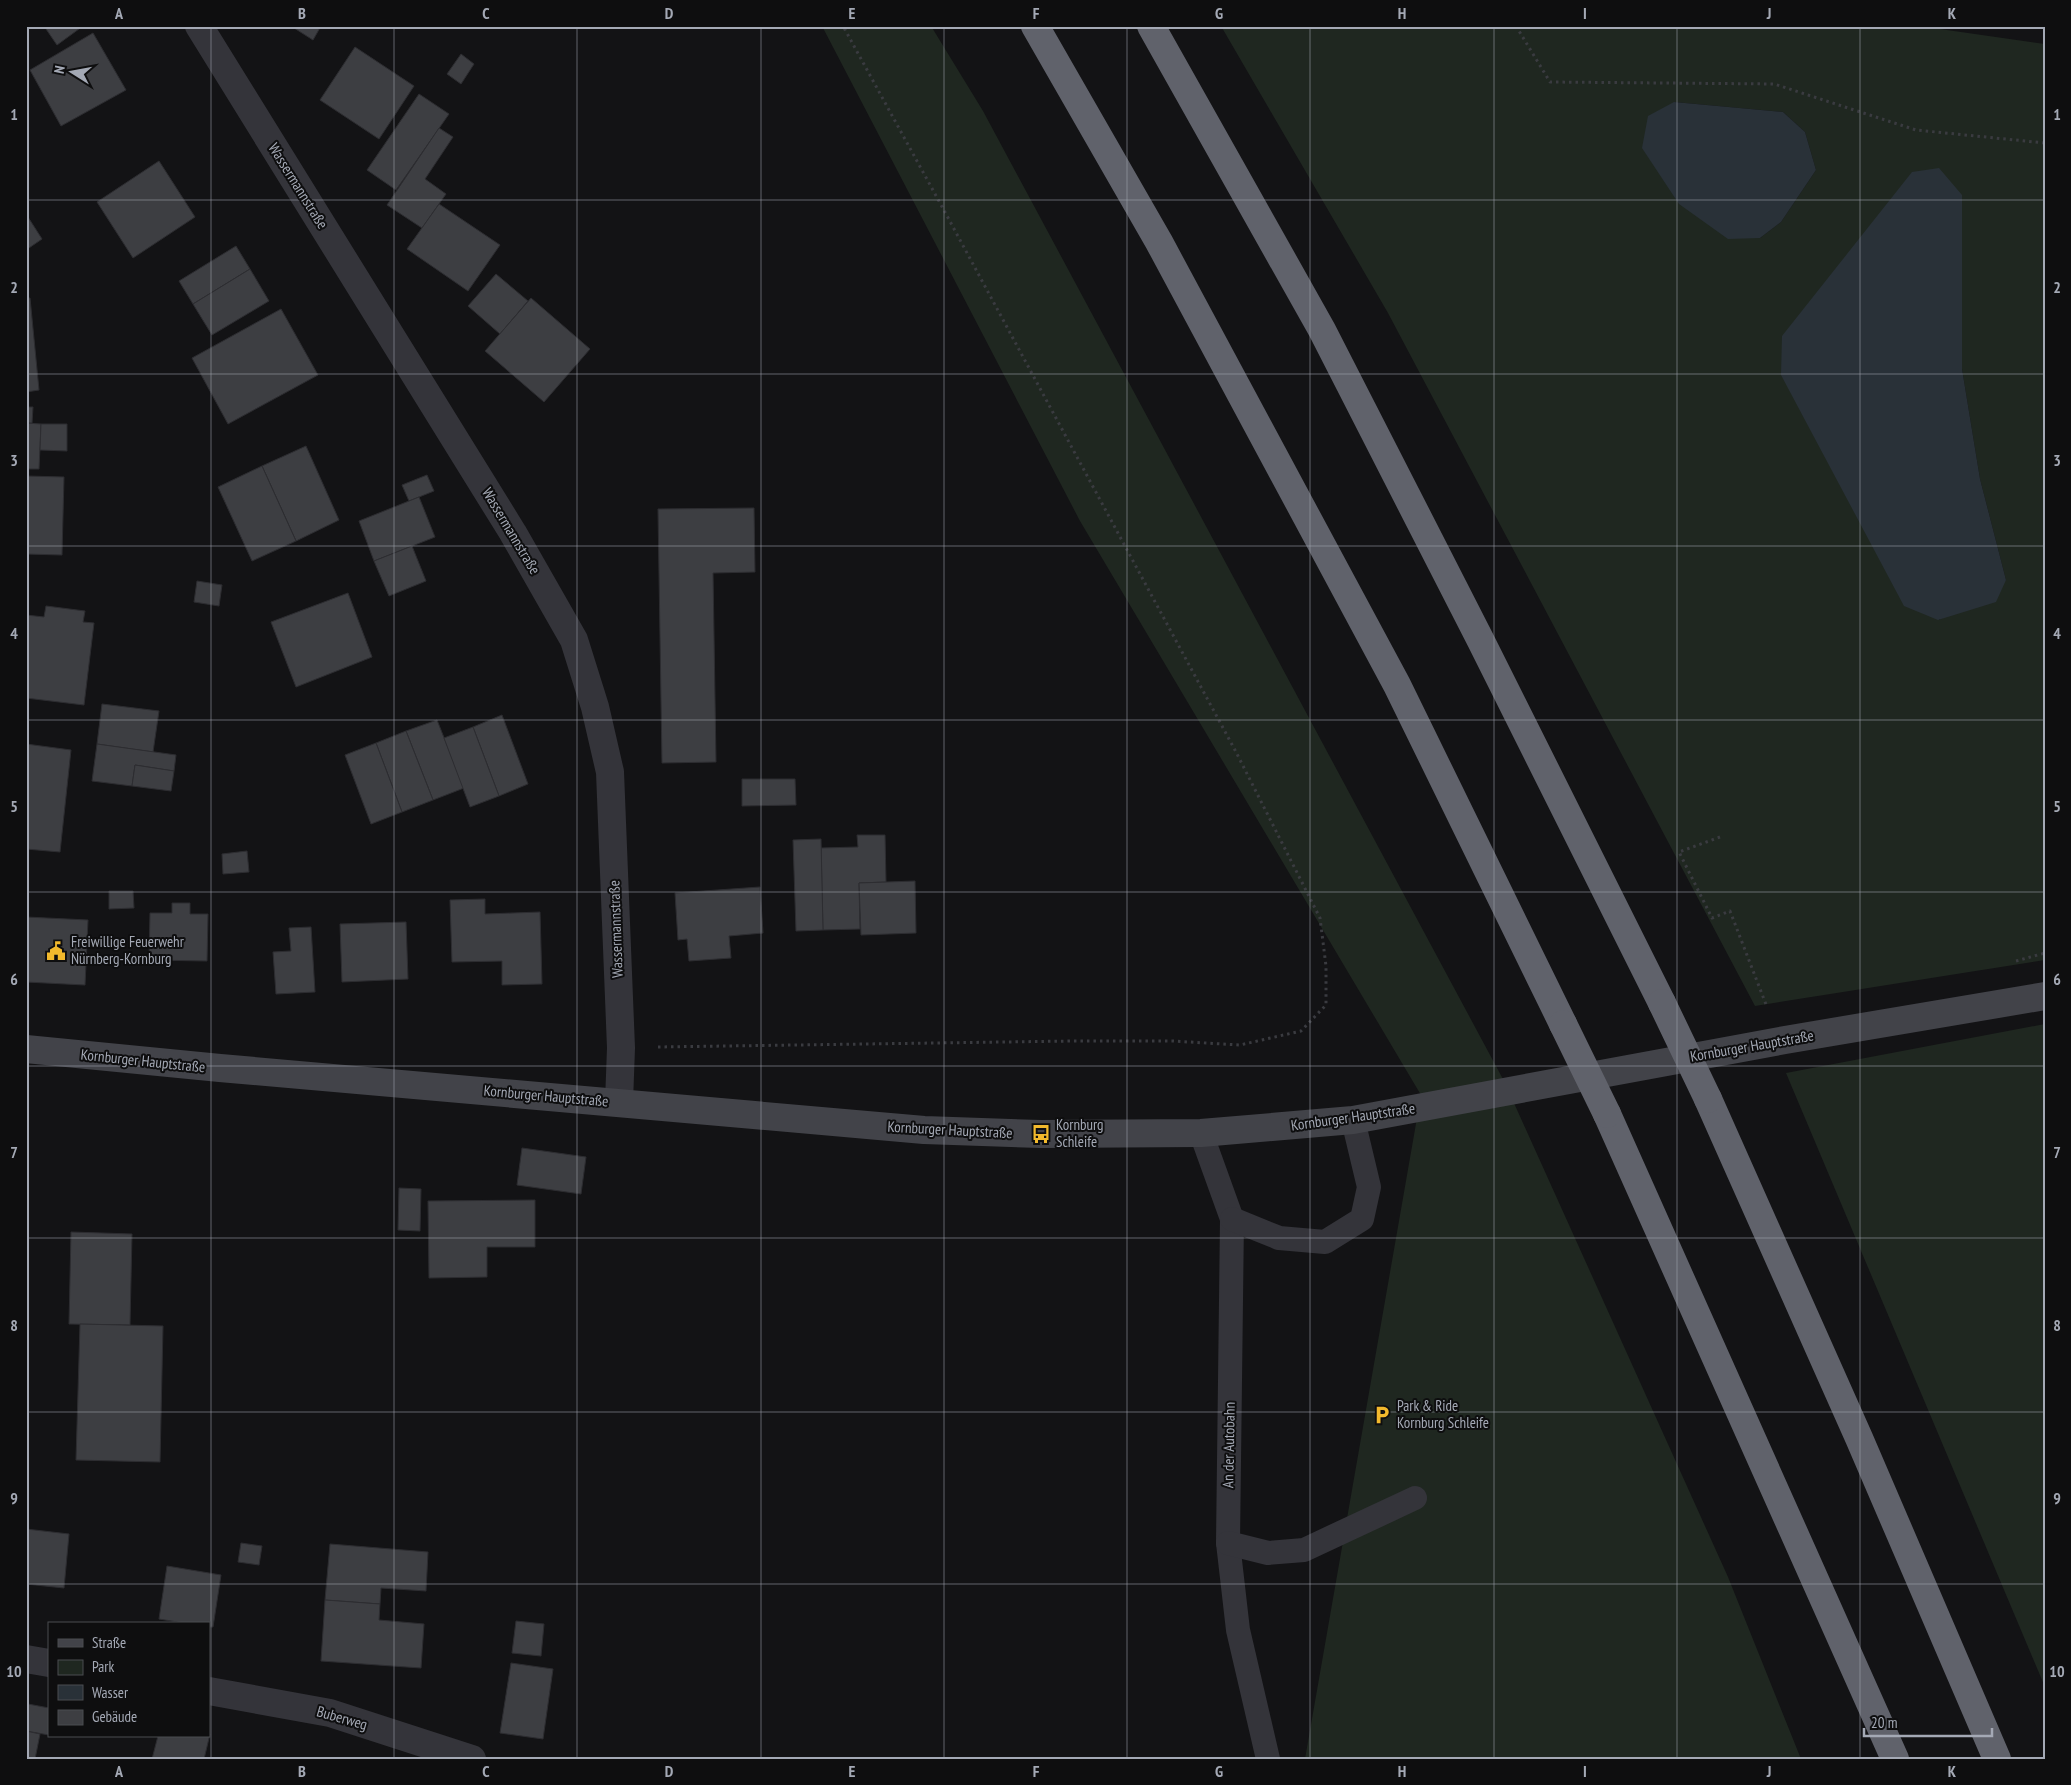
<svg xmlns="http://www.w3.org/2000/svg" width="2071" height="1785" font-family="'PT Sans Narrow',sans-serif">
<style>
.green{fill:#1f2720;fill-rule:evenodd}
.water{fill:#293138}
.building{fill:#3d3e42;stroke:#2d2d31}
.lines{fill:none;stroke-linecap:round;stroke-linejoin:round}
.path{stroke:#3a3b40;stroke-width:3;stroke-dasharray:2.5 4;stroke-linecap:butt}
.service{stroke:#34343a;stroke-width:24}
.minor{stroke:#34343a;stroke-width:28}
.secondary{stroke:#424349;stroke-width:28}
.motorway{stroke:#60626b;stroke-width:28}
.motorway-bridge{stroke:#60626b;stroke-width:28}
.grid{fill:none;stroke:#a4a9b5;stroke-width:1;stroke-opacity:0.55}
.labels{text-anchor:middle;stroke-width:4;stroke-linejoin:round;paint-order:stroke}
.street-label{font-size:15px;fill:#a4a9b5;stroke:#0e0e0f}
.poi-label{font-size:15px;fill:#a4a9b5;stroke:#0e0e0f;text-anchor:start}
.neatline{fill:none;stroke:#a4a9b5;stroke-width:2}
.grid-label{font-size:16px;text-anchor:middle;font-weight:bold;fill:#a4a9b5}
</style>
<rect width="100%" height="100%" fill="#131315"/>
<g class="green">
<path d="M 822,26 L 931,26 L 983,111 L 1504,1081 L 1728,1577 L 1801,1759 L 1305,1759 L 1421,1095 L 1080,521 Z"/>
<path d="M 1221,26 L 1919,26 L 2045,44 L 2045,960 L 1755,1006 L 1388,313 ZM 1674,102 L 1783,112 L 1805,132 L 1816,170 L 1781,222 L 1760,238 ZM 1962,195 L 1962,369 L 1980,479 L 2006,580 L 1939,620 Z"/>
<path d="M 2045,1024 L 2045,1687 L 1786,1073 Z"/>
</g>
<g class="water">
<path d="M 1674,102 L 1783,112 L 1805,132 L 1816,170 L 1781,222 L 1760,238 L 1728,239 L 1679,204 L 1642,148 L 1648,116 Z"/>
<path d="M 1939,168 L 1962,195 L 1962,369 L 1980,479 L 2006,580 L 1996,602 L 1938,620 L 1904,606 L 1781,375 L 1782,336 L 1912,172 Z"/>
</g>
<g class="building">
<path d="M 44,26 L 83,26 L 57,45 Z"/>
<path d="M 291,26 L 321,26 L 313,40 Z"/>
<path d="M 93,33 L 126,90 L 61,126 L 30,70 Z"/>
<path d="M 355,47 L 414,86 L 379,139 L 320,100 Z"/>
<path d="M 461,54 L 474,64 L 461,84 L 447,74 Z"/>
<path d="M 419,94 L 449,114 L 396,190 L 367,170 Z"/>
<path d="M 439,128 L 453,137 L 425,179 L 446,194 L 422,228 L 387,205 Z"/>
<path d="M 159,161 L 195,217 L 133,258 L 97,202 Z"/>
<path d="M 439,204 L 500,245 L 468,291 L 407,249 Z"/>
<path d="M 26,214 L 42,239 L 26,250 Z"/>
<path d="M 236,246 L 250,269 L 193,304 L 179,281 Z"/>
<path d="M 250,269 L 269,301 L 212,335 L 193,304 Z"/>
<path d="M 496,274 L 528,301 L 500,334 L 468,306 Z"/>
<path d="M 26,298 L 30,298 L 39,390 L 26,392 Z"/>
<path d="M 531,298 L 590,349 L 544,402 L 485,351 Z"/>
<path d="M 281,309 L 318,375 L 228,424 L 192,358 Z"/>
<path d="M 26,407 L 33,407 L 32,423 L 26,423 Z"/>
<path d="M 26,423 L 41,424 L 39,469 L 26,469 Z"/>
<path d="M 41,424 L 67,424 L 67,451 L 40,450 Z"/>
<path d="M 306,446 L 339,520 L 296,541 L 262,466 Z"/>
<path d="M 262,466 L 296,541 L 252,561 L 218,487 Z"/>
<path d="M 427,475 L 434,491 L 409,501 L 402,485 Z"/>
<path d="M 26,476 L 64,477 L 62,555 L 26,554 Z"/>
<path d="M 419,497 L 435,537 L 374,561 L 359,521 Z"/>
<path d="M 754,508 L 755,572 L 713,573 L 716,762 L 662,763 L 658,509 Z"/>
<path d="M 412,546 L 426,581 L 389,596 L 374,561 Z"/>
<path d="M 197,581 L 222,585 L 219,606 L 194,602 Z"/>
<path d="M 348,593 L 372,657 L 296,687 L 271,622 Z"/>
<path d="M 46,606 L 85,611 L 83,622 L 94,623 L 84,705 L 26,698 L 26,615 L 44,617 Z"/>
<path d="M 102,704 L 159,711 L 153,752 L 97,744 Z"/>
<path d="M 502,715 L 528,784 L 499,796 L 473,727 Z"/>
<path d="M 437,720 L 464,788 L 433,800 L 406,731 Z"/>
<path d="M 473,727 L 499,796 L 470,807 L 444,738 Z"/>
<path d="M 406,731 L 433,800 L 402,812 L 376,743 Z"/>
<path d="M 376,743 L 402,812 L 371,824 L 345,755 Z"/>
<path d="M 26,744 L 71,750 L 60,852 L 26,849 Z"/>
<path d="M 97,744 L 176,755 L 174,771 L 135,765 L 132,786 L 92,781 Z"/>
<path d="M 135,765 L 174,771 L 171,791 L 132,786 Z"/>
<path d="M 742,779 L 795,779 L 796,805 L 742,806 Z"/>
<path d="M 857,835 L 885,835 L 886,882 L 859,883 L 860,929 L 823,930 L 821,848 L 858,847 Z"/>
<path d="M 821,839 L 823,930 L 796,931 L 793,840 Z"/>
<path d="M 247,851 L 249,872 L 223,874 L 222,854 Z"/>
<path d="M 915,881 L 916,933 L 861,935 L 859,883 Z"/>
<path d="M 760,887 L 763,933 L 729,936 L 731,958 L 689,961 L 687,939 L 678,940 L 675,893 Z"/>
<path d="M 109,891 L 133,891 L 134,908 L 109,909 Z"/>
<path d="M 485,899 L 485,914 L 540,912 L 542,984 L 502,985 L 502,961 L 452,962 L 450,900 Z"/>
<path d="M 172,903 L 190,903 L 190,914 L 208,914 L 207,961 L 149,960 L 150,913 L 172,913 Z"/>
<path d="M 26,917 L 88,920 L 85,985 L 26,982 Z"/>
<path d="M 406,922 L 408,979 L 342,982 L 340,924 Z"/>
<path d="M 311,927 L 315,992 L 276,994 L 273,952 L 291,951 L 289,928 Z"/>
<path d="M 522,1148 L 586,1157 L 581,1194 L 517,1185 Z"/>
<path d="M 399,1188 L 421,1189 L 420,1231 L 398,1230 Z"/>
<path d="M 535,1200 L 535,1247 L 487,1247 L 487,1277 L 429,1278 L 428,1201 Z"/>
<path d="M 71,1232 L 132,1234 L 130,1325 L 69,1324 Z"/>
<path d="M 80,1324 L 163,1326 L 160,1462 L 76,1460 Z"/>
<path d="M 26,1529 L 69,1534 L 64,1588 L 26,1584 Z"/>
<path d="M 241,1543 L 262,1546 L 259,1565 L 238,1562 Z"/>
<path d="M 330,1544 L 428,1552 L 426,1591 L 381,1588 L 380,1604 L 325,1600 Z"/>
<path d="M 167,1566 L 221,1575 L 213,1627 L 209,1627 L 209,1624 L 190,1624 L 159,1619 Z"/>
<path d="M 325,1600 L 380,1604 L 379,1620 L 424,1624 L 421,1668 L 321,1661 Z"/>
<path d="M 516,1621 L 544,1624 L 541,1656 L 512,1653 Z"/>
<path d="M 511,1663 L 553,1669 L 543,1739 L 500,1733 Z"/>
<path d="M 28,1704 L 49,1708 L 49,1735 L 26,1731 Z"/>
<path d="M 26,1731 L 40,1734 L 35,1759 L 26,1759 Z"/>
<path d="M 209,1734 L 210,1734 L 204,1759 L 152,1759 L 158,1736 L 209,1736 Z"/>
</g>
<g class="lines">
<g class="path">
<path d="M 1516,26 L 1550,82 L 1774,84 L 1916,130 L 2045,143"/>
<path d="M 2043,26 L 2045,34"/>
<path d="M 1720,837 L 1679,852 L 1712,918 L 1730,911 L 1767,1007"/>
<path d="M 2016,961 L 2045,953"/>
<path d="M 658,1047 L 1073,1041 L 1172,1041 L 1240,1045 L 1301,1031 L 1326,1005 L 1326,966 L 1320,918 L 1236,752 L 946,214 L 843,26"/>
</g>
<g class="service">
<path d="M 1201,1133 L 1232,1219 L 1228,1543 L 1238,1630 L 1268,1759"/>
<path d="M 1232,1219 L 1279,1238 L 1325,1242 L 1362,1219 L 1369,1187 L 1353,1120"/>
<path d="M 1228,1543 L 1268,1553 L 1304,1550 L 1415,1498"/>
</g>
<g class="minor">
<path d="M 199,26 L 513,533 L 574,640 L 595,707 L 610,772 L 621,1048 L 619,1102"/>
<path d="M 26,1659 L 49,1663"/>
<path d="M 209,1691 L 330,1713 L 472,1759"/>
</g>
<path class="secondary" d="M 26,1049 L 220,1068 L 924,1130 L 1041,1134 L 1201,1133 L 1353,1120 L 1785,1040 L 2045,996"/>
<g class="motorway">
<path d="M 1035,26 L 1159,242 L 1397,685 L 1563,1024"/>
<path d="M 1151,26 L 1322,330 L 1481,641 L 1662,1003"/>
<path d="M 1708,1099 L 1859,1438 L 1997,1759"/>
<path d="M 1607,1114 L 1895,1759"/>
</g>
<g class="motorway-bridge">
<path d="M 1662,1003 L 1708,1099"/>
<path d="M 1563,1024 L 1607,1114"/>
</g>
</g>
<path class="grid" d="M 211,26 L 211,1759M 394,26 L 394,1759M 577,26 L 577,1759M 761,26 L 761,1759M 944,26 L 944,1759M 1127,26 L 1127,1759M 1310,26 L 1310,1759M 1494,26 L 1494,1759M 1677,26 L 1677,1759M 1860,26 L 1860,1759M 26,200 L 2045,200M 26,374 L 2045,374M 26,546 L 2045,546M 26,720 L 2045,720M 26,892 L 2045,892M 26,1066 L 2045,1066M 26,1238 L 2045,1238M 26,1412 L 2045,1412M 26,1584 L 2045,1584"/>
<defs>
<g id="civic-bare" transform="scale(1.5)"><path d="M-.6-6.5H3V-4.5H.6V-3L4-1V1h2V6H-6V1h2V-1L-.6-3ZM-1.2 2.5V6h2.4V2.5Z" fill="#f2b92d" stroke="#0e0e0f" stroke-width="2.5" paint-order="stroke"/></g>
<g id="bus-bare" transform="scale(1.5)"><path d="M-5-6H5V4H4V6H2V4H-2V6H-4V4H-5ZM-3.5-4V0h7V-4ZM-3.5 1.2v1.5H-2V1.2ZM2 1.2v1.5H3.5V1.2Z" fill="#f2b92d" stroke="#0e0e0f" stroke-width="2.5" paint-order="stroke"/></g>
<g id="parking-bare" transform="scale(1.5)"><path d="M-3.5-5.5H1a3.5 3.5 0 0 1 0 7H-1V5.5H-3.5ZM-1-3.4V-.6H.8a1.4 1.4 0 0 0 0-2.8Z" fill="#f2b92d" stroke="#0e0e0f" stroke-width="2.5" paint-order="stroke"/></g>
</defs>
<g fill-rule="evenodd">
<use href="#civic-bare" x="56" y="951"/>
<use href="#bus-bare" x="1041" y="1134"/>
<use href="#parking-bare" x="1382" y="1415"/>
</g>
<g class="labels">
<g class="street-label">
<text transform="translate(298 186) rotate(58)" y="5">Wassermannstraße</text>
<text transform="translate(511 531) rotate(59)" y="5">Wassermannstraße</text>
<text transform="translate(616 929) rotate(-92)" y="5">Wassermannstraße</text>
<text transform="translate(1752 1046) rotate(-10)" y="5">Kornburger Hauptstraße</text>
<text transform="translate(143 1061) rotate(6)" y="5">Kornburger Hauptstraße</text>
<text transform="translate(546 1096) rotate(5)" y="5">Kornburger Hauptstraße</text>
<text transform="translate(1353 1117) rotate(-8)" y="5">Kornburger Hauptstraße</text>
<text transform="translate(950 1130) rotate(3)" y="5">Kornburger Hauptstraße</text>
<text transform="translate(1229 1445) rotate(-89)" y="5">An der Autobahn</text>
<text transform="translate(342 1718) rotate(16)" y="5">Buberweg</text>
</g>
<g class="poi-label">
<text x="71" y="947">Freiwillige Feuerwehr<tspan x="71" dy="17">Nürnberg-Kornburg</tspan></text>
<text x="1056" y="1130">Kornburg<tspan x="1056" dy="17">Schleife</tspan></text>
<text x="1397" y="1411">Park &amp; Ride<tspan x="1397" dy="17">Kornburg Schleife</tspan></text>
</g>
</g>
<rect width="2071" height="1785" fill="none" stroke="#0e0e0f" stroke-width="55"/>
<rect x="48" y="1622" width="162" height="115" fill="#0e0e0f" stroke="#4a4c51"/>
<rect x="58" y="1639" width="25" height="8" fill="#424349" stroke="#4a4c51"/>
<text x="92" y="1648" font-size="15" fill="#a4a9b5">Straße</text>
<rect x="58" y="1660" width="25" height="15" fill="#1f2720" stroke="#4a4c51"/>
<text x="92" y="1672" font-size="15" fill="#a4a9b5">Park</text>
<rect x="58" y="1685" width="25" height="15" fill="#293138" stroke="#4a4c51"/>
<text x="92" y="1698" font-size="15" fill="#a4a9b5">Wasser</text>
<rect x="58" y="1710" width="25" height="15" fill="#3d3e42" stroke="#4a4c51"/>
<text x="92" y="1722" font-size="15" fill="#a4a9b5">Gebäude</text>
<g transform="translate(72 72) rotate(281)" stroke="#0e0e0f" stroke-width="4" paint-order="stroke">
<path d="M0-4L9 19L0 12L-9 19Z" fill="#a4a9b5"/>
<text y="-8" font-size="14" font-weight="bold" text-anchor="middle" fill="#a4a9b5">N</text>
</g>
<path d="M1864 1728v8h128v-8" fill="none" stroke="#a4a9b5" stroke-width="2.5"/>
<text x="1871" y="1728" font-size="15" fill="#a4a9b5" stroke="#0e0e0f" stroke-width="4" paint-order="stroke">20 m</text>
<rect x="28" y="28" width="2016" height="1730" class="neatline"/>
<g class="grid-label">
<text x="119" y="19">A</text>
<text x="302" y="19">B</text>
<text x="486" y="19">C</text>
<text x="669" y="19">D</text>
<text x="852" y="19">E</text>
<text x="1036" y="19">F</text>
<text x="1219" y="19">G</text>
<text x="1402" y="19">H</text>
<text x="1585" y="19">I</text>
<text x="1769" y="19">J</text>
<text x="1952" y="19">K</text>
<text x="14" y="120">1</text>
<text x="2057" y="120">1</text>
<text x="14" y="293">2</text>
<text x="2057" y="293">2</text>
<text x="14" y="466">3</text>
<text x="2057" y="466">3</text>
<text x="14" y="639">4</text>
<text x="2057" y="639">4</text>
<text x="14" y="812">5</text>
<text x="2057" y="812">5</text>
<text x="14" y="985">6</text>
<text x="2057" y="985">6</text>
<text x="14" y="1158">7</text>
<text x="2057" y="1158">7</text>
<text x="14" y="1331">8</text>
<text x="2057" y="1331">8</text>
<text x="14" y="1504">9</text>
<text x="2057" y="1504">9</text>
<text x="14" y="1677">10</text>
<text x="2057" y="1677">10</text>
<text x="119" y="1777">A</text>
<text x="302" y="1777">B</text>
<text x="486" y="1777">C</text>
<text x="669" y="1777">D</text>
<text x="852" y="1777">E</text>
<text x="1036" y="1777">F</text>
<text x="1219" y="1777">G</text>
<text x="1402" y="1777">H</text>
<text x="1585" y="1777">I</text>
<text x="1769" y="1777">J</text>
<text x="1952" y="1777">K</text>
</g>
</svg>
